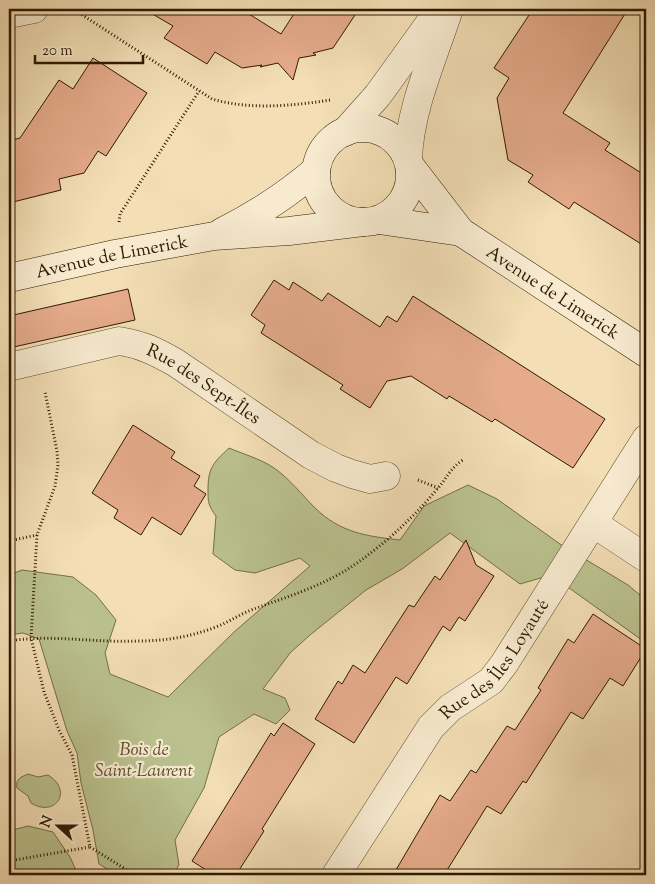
<svg xmlns="http://www.w3.org/2000/svg" width="655" height="884" font-family="'Sorts Mill Goudy',serif">
<style>
.green{fill:#bac18e;stroke:#746e47}
.building{fill:#e5ab8b;stroke:#2f1a00}
.lines{fill:none;stroke-linecap:round;stroke-linejoin:round}
.street-casing{stroke:#604b2d;stroke-width:29}
.secondary-casing{stroke:#2f1a00;stroke-width:29}
.path{stroke:#2f1a00;stroke-width:3;stroke-dasharray:1 2.5;stroke-linecap:butt}
.street{stroke:#f7eacf;stroke-width:28}
.secondary{stroke:#f7eacf;stroke-width:28}
.labels{text-anchor:middle;stroke-width:4.5;stroke-linejoin:round;paint-order:stroke}
.street-label{font-size:18px;fill:#2f1a00;stroke:#f7eacf}
.park-label{font-size:18px;font-style:italic;fill:#594c2b;stroke:#f7eacf}
</style>
<rect width="100%" height="100%" fill="#f3deb5"/>
<filter id="stains"><feTurbulence type="fractalNoise" baseFrequency=".004" numOctaves="4"/><feColorMatrix values="0 0 0 0 .2 0 0 0 0 .09 0 0 0 0 .02 0 0 0 .5 -.17"/></filter>
<radialGradient id="worn" r=".72"><stop offset=".6" stop-color="#630" stop-opacity="0"/><stop offset="1" stop-color="#630" stop-opacity=".3"/></radialGradient>
<g class="green">
<path d="M 229,448 C 243,454 261,459 274,468 C 290,479 302,495 315,508 C 341,533 366,536 400,540 L 424,506 L 468,485 L 497,499 L 560,544 L 628,585 L 646,600 L 646,643 L 551,575 L 520,584 L 450,533 L 402,569 L 366,590 L 310,635 L 290,653 L 263,689 L 285,698 L 290,710 L 276,724 L 254,714 L 219,737 L 204,788 L 175,840 L 179,865 L 173,875 L 117,875 L 99,864 L 93,830 L 81,783 L 77,753 L 67,731 L 39,639 L 23,633 L 9,635 L 9,575 L 22,570 L 73,577 L 96,595 L 116,620 L 105,653 L 110,674 L 168,697 L 234,632 L 310,566 L 300,558 L 255,573 L 235,570 L 213,554 L 216,516 C 208,505 208,502 208,490 C 208,468 213,463 229,448 Z"/>
<path d="M 28,774 L 38,777 L 48,775 C 74,791 55,818 31,803 L 28,796 L 17,788 C 15,779 21,777 28,774 Z"/>
<path d="M 28,826 L 53,832 L 70,857 L 78,875 L 9,875 L 9,831 Z"/>
</g>
<g class="building">
<path d="M 144,9 L 241,9 L 281,34 L 297,9 L 359,9 L 333,48 L 313,53 L 316,55 L 299,58 L 293,80 L 278,63 L 260,67 L 262,65 L 242,68 L 215,52 L 207,64 L 164,38 L 173,26 Z"/>
<path d="M 533,9 L 628,9 L 563,113 L 610,143 L 605,150 L 646,176 L 646,247 L 574,202 L 569,209 L 528,182 L 533,175 L 508,160 L 497,98 L 509,78 L 494,68 Z"/>
<path d="M 93,58 L 147,93 L 106,156 L 98,151 L 84,173 L 59,179 L 61,190 L 9,203 L 9,141 L 20,138 L 59,80 L 73,89 Z"/>
<path d="M 274,280 L 289,290 L 293,282 L 322,301 L 328,293 L 380,327 L 387,316 L 397,322 L 413,296 L 605,419 L 573,468 L 495,419 L 492,422 L 449,396 L 447,399 L 411,376 L 387,381 L 370,408 L 340,389 L 343,385 L 261,333 L 265,325 L 251,315 Z"/>
<path d="M 128,289 L 135,320 L 9,348 L 9,316 Z"/>
<path d="M 133,425 L 175,452 L 171,458 L 200,476 L 194,486 L 206,494 L 181,535 L 152,517 L 141,535 L 114,518 L 118,510 L 92,493 Z"/>
<path d="M 466,540 L 476,565 L 494,576 L 465,621 L 459,617 L 450,631 L 443,626 L 407,684 L 396,677 L 354,743 L 315,719 L 338,681 L 342,684 L 353,665 L 365,673 L 409,605 L 414,607 L 435,576 L 440,580 Z"/>
<path d="M 593,614 L 646,649 L 623,686 L 610,678 L 583,719 L 571,712 L 526,783 L 523,781 L 501,814 L 487,806 L 444,875 L 393,875 L 440,795 L 450,801 L 471,770 L 476,773 L 507,726 L 515,730 L 541,690 L 538,688 L 568,639 L 574,643 Z"/>
<path d="M 283,723 L 315,744 L 262,829 L 264,831 L 236,875 L 214,875 L 192,861 L 271,733 L 274,736 Z"/>
</g>
<g class="lines">
<g class="street-casing">
<g id="street">
<path d="M 9,14 L 34,9"/>
<path d="M 345,132 L 378,95 L 440,9"/>
<path d="M 408,160 C 409,110 434,56 449,9"/>
<path id="s1" d="M 9,367 L 119,341 C 141,344 157,352 176,363 L 311,455 L 336,468 L 352,474 L 370,479 L 386,476"/>
<path d="M 593,523 L 646,558"/>
<path id="s2" d="M 336,875 L 431,727 L 450,708 L 491,681 L 504,664 L 646,439"/>
</g>
</g>
<g class="secondary-casing">
<g id="secondary">
<circle cx="363" cy="175" r="47"/>
<path id="s3" d="M 411,167 L 461,232 L 646,353"/>
<path d="M 379,220 L 461,232"/>
<path d="M 222,232 C 256,215 288,194 316,170"/>
<path id="s4" d="M 9,278 L 115,254 L 214,236 L 289,231 L 363,222"/>
</g>
</g>
<g class="path">
<path d="M 73,9 L 212,99 C 249,110 292,106 330,100"/>
<path d="M 119,222 L 120,214 L 199,91"/>
<path d="M 418,480 L 438,488"/>
<path d="M 9,541 L 37,535"/>
<path d="M 9,641 C 51,634 95,643 138,641 C 165,641 190,637 216,627 C 229,622 240,614 254,609 C 289,596 326,585 357,563 C 387,542 415,516 438,488 C 447,478 451,467 463,460"/>
<path d="M 90,847 L 135,875"/>
<path d="M 9,861 L 90,847 L 72,755 L 59,730 L 44,692 L 31,638 L 37,535 L 55,486 L 58,465 L 57,451 L 45,392"/>
</g>
<use href="#street" class="street"/>
<use href="#secondary" class="secondary"/>
</g>
<g class="labels">
<g class="street-label">
<text dy="6" stroke="none"><textPath href="#s4" startOffset="105">Avenue de Limerick</textPath></text>
<text dy="6" stroke="none"><textPath href="#s3" startOffset="192">Avenue de Limerick</textPath></text>
<text dy="6" stroke="none"><textPath href="#s1" startOffset="209">Rue des Sept-Îles</textPath></text>
<text dy="6" stroke="none"><textPath href="#s2" startOffset="270">Rue des Îles Loyauté</textPath></text>
</g>
<g class="park-label">
<text x="144" y="755">Bois de<tspan x="144" dy="21">Saint-Laurent</tspan></text>
</g>
</g>
<rect width="655" height="884" fill="none" stroke="#f3deb5" stroke-width="30"/>
<rect x="10" y="10" width="635" height="864" fill="none" stroke="#2f1a00" stroke-width="2.5"/>
<rect x="15" y="15" width="625" height="854" fill="none" stroke="#2f1a00"/>
<g transform="translate(58 826) rotate(291)" stroke="#f7eacf" stroke-width="4" paint-order="stroke">
<path d="M0-4L9 19L0 12L-9 19Z" fill="#2f1a00"/>
<text y="-8" font-size="14" font-weight="bold" text-anchor="middle" fill="#2f1a00">N</text>
</g>
<path d="M35 55v8h108v-8" fill="none" stroke="#2f1a00" stroke-width="2.5"/>
<text x="42" y="55" font-size="15" fill="#2f1a00" stroke="#f7eacf" stroke-width="4" paint-order="stroke">20 m</text>
<rect width="100%" height="100%" filter="url(#stains)"/>
<rect width="100%" height="100%" fill="url(#worn)"/>
</svg>
